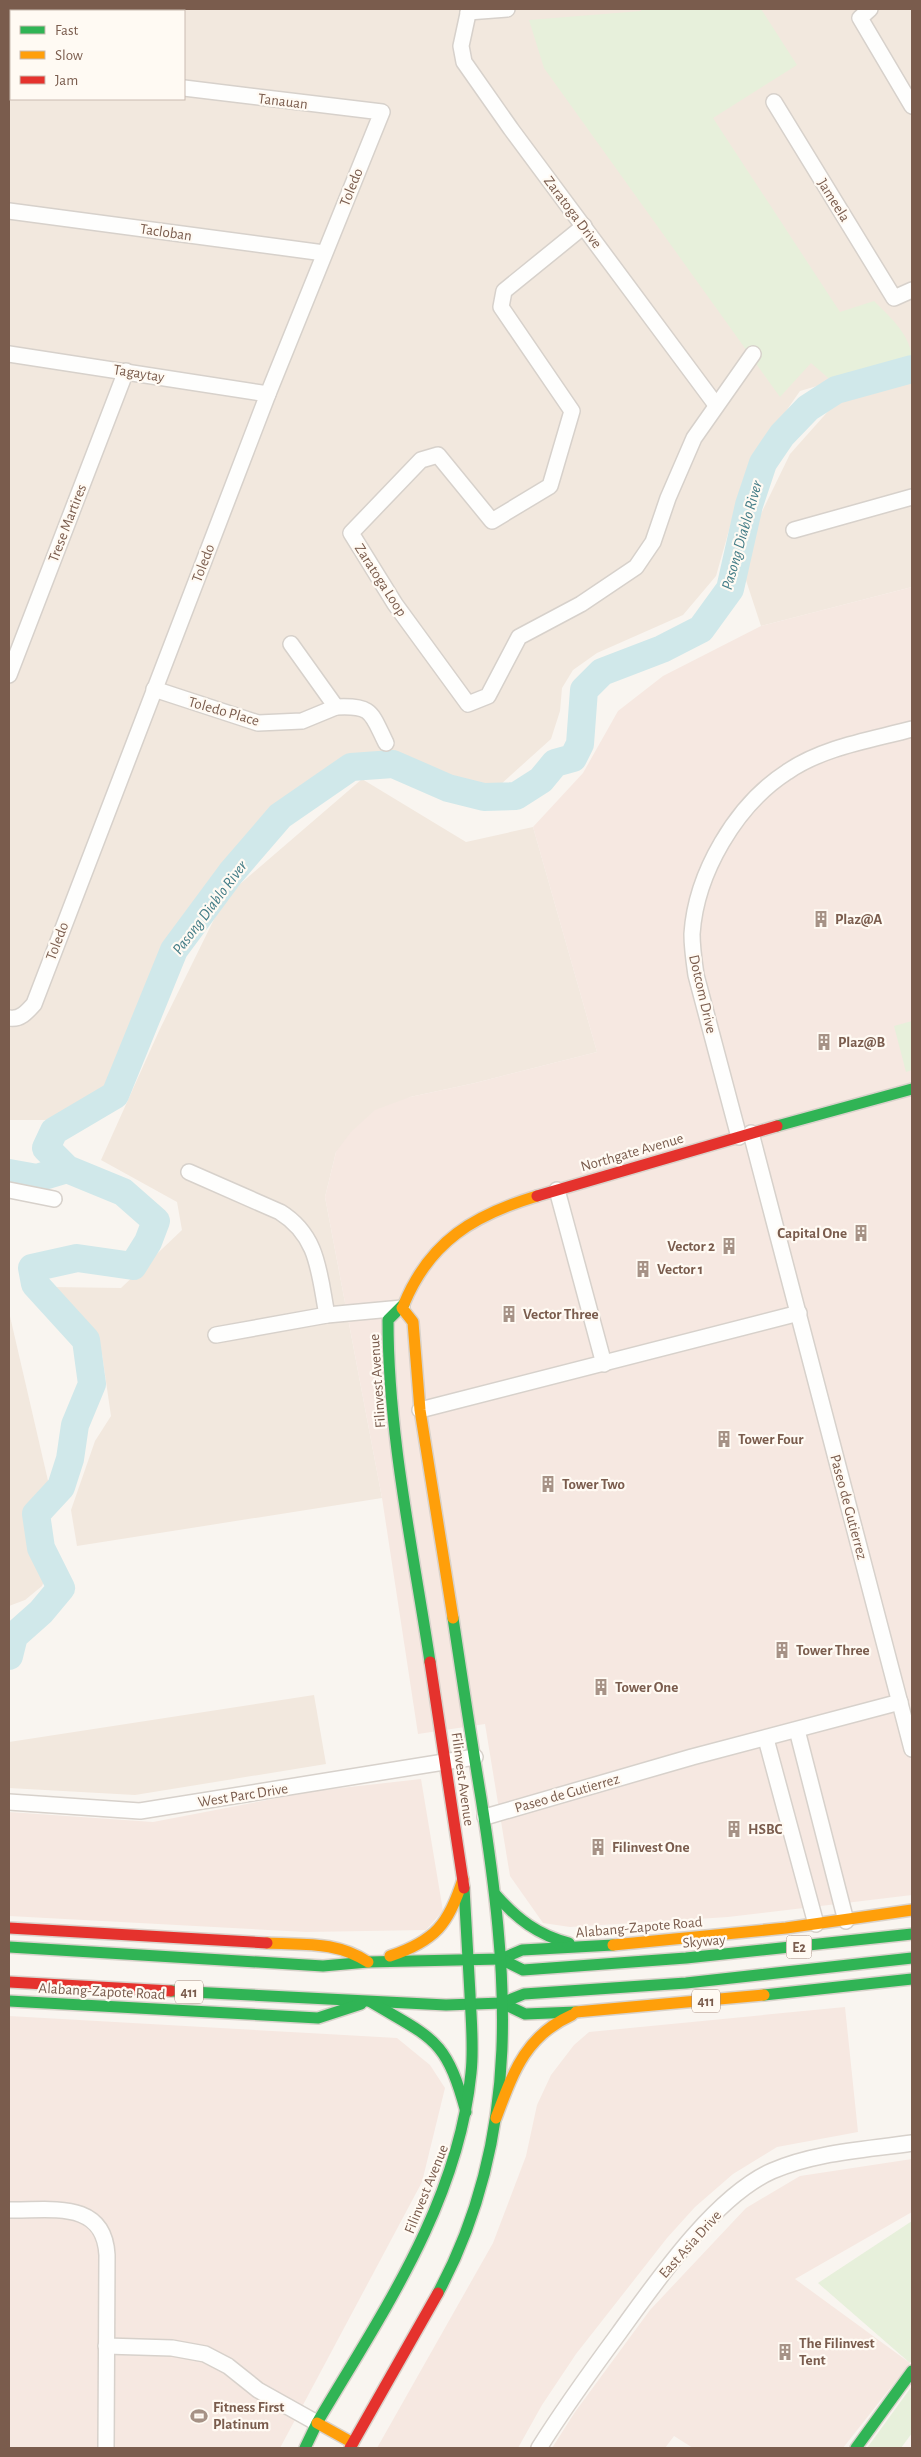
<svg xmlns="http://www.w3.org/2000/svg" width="921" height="2457" font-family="'Alegreya Sans',sans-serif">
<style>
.residential{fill:#f2e8de;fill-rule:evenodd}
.commercial{fill:#f6e8e1}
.green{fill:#e7f0db}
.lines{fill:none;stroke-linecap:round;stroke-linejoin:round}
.river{stroke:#d0e8ea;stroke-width:28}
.street-casing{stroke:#d7d1cb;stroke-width:18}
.fast-casing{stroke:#d9d2cb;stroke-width:14}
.slow-casing{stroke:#d9d2cb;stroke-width:14}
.jam-casing{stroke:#d9d2cb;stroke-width:14}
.street{stroke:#fefefd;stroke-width:15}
.fast{stroke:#30b455;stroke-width:11}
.slow{stroke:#ff9f0a;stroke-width:11}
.jam{stroke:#e5322d;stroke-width:11}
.labels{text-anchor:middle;stroke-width:4.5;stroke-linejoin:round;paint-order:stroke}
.shield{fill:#fffaf3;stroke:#a28b7f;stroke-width:1}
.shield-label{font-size:14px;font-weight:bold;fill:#7a5c4d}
.street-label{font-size:15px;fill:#7a5c4d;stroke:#fffaf3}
.poi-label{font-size:15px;font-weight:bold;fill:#7a5c4d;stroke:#fffaf3;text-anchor:start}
.water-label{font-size:16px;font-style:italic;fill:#437c86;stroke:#fffaf3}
</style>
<rect width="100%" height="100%" fill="#f9f5f0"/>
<g class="residential">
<path d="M 9,9 L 912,9 L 912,358 L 800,391 L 756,454 L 737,502 L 716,576 L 683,615 L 597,653 L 573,670 L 562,688 L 560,711 L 551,739 L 491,793 L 461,801 L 379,759 L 339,759 L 265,816 L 209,888 L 111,1087 L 56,1120 L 9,1120 ZM 11,11 L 184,11 L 184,99 L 11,99 Z"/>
<path d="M 912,382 L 912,587 L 761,626 L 739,559 L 790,454 L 839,399 Z"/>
<path d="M 362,779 L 466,842 L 533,827 L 597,1052 L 475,1083 L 410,1097 L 336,1152 L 325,1197 L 382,1498 L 77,1546 L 71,1510 L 95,1441 L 111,1416 L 102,1354 L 50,1296 L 51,1287 L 121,1288 L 182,1230 L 177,1202 L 101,1160 L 159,1031 L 225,897 Z"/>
<path d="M 9,1312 L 49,1485 L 23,1521 L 34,1548 L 47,1574 L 42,1586 L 25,1600 L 9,1606 Z"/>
<path d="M 314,1695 L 326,1764 L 135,1795 L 9,1788 L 9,1742 Z"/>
</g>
<g class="commercial">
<path d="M 912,587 L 912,1895 L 728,1917 L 570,1927 L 543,1923 L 510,1876 L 485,1724 L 418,1734 L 382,1498 L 325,1197 L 336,1152 L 351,1132 L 375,1110 L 410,1097 L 475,1083 L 597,1052 L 533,827 L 583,773 L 618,711 L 663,676 L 761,626 Z"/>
<path d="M 421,1779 L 443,1911 L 426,1930 L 306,1932 L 9,1916 L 9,1812 L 153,1822 L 314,1791 Z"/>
<path d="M 845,2007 L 858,2132 L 777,2147 L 733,2174 L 695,2207 L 667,2238 L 576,2354 L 542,2405 L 518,2448 L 377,2448 L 493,2243 L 526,2156 L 537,2105 L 551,2075 L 574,2045 L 589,2032 Z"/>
<path d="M 9,2016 L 397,2038 L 430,2065 L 445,2088 L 422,2182 L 280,2448 L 9,2448 Z"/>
<path d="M 912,2159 L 912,2212 L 795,2279 L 910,2363 L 843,2448 L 693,2448 L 674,2436 L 665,2448 L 552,2448 L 575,2412 L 650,2310 L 746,2208 L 800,2176 Z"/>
</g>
<g class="green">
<path d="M 641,9 L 761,9 L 797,65 L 713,118 L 840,312 L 874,301 C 891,318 912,336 912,361 L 834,383 L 811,363 L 780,397 L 544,68 L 529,20 L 641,11 Z"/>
<path d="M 912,1021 L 912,1070 L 906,1072 L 894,1026 Z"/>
<path d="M 912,2221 L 912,2360 L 910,2363 L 818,2283 Z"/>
<path d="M 912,2386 L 912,2433 L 901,2448 L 867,2448 Z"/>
</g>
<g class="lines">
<g class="river">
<path d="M 9,1173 L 37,1178 L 67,1169"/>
<path d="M 9,1656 L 14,1636 L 41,1612 L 61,1588 L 41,1548 L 36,1514 L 61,1487 L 70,1459 L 75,1425 L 92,1384 L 86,1340 L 35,1284 L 32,1268 L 77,1258 L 133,1266 L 148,1242 L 156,1221 L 123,1192 L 67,1169 L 46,1148 L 54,1131 L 115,1095 L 174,950 L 231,873 L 280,816 L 351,767 L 393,764 L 448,788 L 484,797 L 516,796 L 541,780 L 555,763 L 573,758 L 580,744 L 584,690 L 602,672 L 662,649 L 701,629 L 730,589 L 749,505 L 763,463 L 782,435 L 808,408 L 836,390 L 912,369"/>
</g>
<g class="street-casing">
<g id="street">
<path d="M 469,9 L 461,46 L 464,62 L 511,129 L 716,405"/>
<path d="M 870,9 L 860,18 L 912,106"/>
<path d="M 468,12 L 507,9"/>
<path d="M 9,64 L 11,64"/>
<path d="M 774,102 L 894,298 L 912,290"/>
<path d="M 9,211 L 324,253"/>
<path d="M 584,226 L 504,291 L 501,307 L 572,411 L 550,486 L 492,521 L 438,455 L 421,460 L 351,533 L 395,604 L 468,704 L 488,696 L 519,637 L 581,604 L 636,567 L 653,542 L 668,498 L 694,438 L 753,354"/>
<path d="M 9,354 L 268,394"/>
<path d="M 794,530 L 912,497"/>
<path d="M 9,675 L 126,371"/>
<path d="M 154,689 L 258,723 L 302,721 L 336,707 L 291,644"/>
<path d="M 336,707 C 373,705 371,713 386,743"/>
<path d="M 9,1018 C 20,1020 27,1012 34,1004 L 268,394 L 382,112 L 184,88"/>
<path d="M 751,1133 L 912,1749"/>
<path d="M 739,1137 L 696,975 C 694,961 692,948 692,934 C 696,873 736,805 787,772 C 823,747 871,740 912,729"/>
<path d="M 189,1172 L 280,1212 C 319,1236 319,1274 327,1315"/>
<path d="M 9,1190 L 54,1199"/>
<path d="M 557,1190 L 604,1364"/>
<path d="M 216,1335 L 327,1315 L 402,1308"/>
<path d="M 420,1410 L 799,1313"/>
<path d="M 797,1730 L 846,1921"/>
<path d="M 766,1739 L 816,1924"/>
<path d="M 9,1802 L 140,1811 L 475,1757"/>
<path d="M 485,1817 L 692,1757 L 900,1702"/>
<path d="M 9,2210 C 50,2211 104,2199 107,2255 L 106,2448"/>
<path d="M 106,2346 L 172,2348 L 205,2354 L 228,2366 L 258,2390 L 317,2423"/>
<path d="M 539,2448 C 564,2408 591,2371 619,2333 C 656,2282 714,2197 772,2171 C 816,2152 865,2150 912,2143"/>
</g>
</g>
<g class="fast-casing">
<g id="fast">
<path d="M 777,1126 L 912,1089"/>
<path d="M 404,1304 L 388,1320 C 388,1435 413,1549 430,1662"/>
<path d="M 496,1895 C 517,1919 538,1935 569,1943"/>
<path d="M 9,1947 L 323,1966 L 368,1962 L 501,1959 L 522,1950 L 613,1945"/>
<path d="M 501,1959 L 523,1970 L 686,1958 L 912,1934"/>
<path d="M 171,1991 L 446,2005 L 502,2003 L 525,2014 L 576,2012"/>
<path d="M 764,1995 L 912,1979"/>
<path d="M 9,2001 L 318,2018 L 361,2004"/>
<path d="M 371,2002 C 433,2039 446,2038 466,2112"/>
<path d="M 502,2003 L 524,1994 L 686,1983 L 912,1958"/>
<path d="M 438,2293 C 524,2133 508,1970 481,1798 C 471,1738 462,1678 453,1618"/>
<path d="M 305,2448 L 317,2423 C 382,2313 458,2204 471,2073 C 474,2047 471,2020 470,1994 C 468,1959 466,1924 464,1888"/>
<path d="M 856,2448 L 912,2371"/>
</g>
</g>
<g class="slow-casing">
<g id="slow">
<path d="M 404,1304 C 430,1241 474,1215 537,1196"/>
<path d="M 402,1308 L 413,1322 L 420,1410 L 453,1618"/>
<path d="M 267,1943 C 305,1945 336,1941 368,1962"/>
<path d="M 613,1945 L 786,1928 L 912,1910"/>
<path d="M 390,1956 C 435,1941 449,1924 463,1879"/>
<path d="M 576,2012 L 764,1995"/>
<path d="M 496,2118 C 513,2073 525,2036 572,2015"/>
<path d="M 317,2423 L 353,2443"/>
</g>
</g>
<g class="jam-casing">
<g id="jam">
<path d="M 537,1196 L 777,1126"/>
<path d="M 430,1662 L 464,1888"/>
<path d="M 9,1928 L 267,1943"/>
<path d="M 9,1982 L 171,1991"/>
<path d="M 350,2448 L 438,2293"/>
</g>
</g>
<use href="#street" class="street"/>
<use href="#fast" class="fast"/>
<use href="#slow" class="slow"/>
<use href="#jam" class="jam"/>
</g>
<defs>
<g id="building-bare" transform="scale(1.35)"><path d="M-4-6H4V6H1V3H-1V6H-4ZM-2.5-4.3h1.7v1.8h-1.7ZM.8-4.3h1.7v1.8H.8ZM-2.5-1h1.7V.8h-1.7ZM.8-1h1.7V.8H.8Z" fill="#a69286" stroke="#fffaf3" stroke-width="2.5" paint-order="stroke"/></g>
<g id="stadium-bare" transform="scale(1.35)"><path d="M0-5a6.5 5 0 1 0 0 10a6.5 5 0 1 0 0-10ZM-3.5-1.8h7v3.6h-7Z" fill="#a69286" stroke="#fffaf3" stroke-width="2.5" paint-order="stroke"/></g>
</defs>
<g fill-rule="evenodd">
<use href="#building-bare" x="821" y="919"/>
<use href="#building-bare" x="824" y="1042"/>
<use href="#building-bare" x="861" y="1233"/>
<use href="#building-bare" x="729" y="1246"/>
<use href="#building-bare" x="643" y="1269"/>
<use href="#building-bare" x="509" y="1314"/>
<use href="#building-bare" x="724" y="1439"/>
<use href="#building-bare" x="548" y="1484"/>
<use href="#building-bare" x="782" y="1650"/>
<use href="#building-bare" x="601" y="1687"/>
<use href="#building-bare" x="734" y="1829"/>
<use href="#building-bare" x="598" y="1847"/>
<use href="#building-bare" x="785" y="2352"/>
<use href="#stadium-bare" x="199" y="2416"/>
</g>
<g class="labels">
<g class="shield">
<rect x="786.5" y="1935.5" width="25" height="23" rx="4"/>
<rect x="175" y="1980.5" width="28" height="23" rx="4"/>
<rect x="692" y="1989.5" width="28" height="23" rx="4"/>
</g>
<g class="shield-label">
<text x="799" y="1952">E2</text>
<text x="189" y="1997">411</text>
<text x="706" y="2006">411</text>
</g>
<g class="street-label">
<text transform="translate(283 101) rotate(7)" y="5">Tanauan</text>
<text transform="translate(351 187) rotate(-68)" y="5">Toledo</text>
<text transform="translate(834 200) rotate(58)" y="5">Jameela</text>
<text transform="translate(573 212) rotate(53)" y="5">Zaratoga Drive</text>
<text transform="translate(166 232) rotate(8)" y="5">Tacloban</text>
<text transform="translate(139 373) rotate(9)" y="5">Tagaytay</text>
<text transform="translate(67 523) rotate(-69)" y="5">Trese Martires</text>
<text transform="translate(203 563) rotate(-69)" y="5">Toledo</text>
<text transform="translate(381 580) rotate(57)" y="5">Zaratoga Loop</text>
<text transform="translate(224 711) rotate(16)" y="5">Toledo Place</text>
<text transform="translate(57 941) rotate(-69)" y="5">Toledo</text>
<text transform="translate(703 994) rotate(77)" y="5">Dotcom Drive</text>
<text transform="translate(632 1152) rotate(-16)" y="5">Northgate Avenue</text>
<text transform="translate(377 1381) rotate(-94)" y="5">Filinvest Avenue</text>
<text transform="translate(849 1507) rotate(75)" y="5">Paseo de Gutierrez</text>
<text transform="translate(463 1779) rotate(82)" y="5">Filinvest Avenue</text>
<text transform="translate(567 1793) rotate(-16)" y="5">Paseo de Gutierrez</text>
<text transform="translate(243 1795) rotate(-9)" y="5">West Parc Drive</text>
<text transform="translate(639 1927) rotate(-5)" y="5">Alabang-Zapote Road</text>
<text transform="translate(704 1941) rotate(-5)" y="5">Skyway</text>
<text transform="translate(102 1991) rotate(3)" y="5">Alabang-Zapote Road</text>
<text transform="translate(426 2189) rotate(-68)" y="5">Filinvest Avenue</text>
<text transform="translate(690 2244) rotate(-48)" y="5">East Asia Drive</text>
</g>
<g class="poi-label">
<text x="835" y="924">Plaz@A</text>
<text x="838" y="1047">Plaz@B</text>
<text x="847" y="1238" text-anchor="end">Capital One</text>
<text x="715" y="1251" text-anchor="end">Vector 2</text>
<text x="657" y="1274">Vector 1</text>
<text x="523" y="1319">Vector Three</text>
<text x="738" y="1444">Tower Four</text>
<text x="562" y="1489">Tower Two</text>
<text x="796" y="1655">Tower Three</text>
<text x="615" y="1692">Tower One</text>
<text x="748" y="1834">HSBC</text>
<text x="612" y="1852">Filinvest One</text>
<text x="799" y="2348">The Filinvest<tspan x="799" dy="17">Tent</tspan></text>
<text x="213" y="2412">Fitness First<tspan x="213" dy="17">Platinum</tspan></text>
</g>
<g class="water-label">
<text transform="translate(741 535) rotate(-74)" y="6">Pasong Diablo River</text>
<text transform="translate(209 907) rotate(-53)" y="6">Pasong Diablo River</text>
</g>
</g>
<rect width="921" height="2457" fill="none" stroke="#7a5c4d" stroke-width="20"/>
<rect x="10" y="10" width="175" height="90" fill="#fffaf3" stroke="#cabbb1"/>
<rect x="20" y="26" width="25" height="8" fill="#30b455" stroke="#cabbb1"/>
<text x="55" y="35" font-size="15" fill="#7a5c4d">Fast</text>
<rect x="20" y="51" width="25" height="8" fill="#ff9f0a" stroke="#cabbb1"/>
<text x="55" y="60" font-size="15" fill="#7a5c4d">Slow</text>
<rect x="20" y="76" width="25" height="8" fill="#e5322d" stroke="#cabbb1"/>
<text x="55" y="85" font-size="15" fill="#7a5c4d">Jam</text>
</svg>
